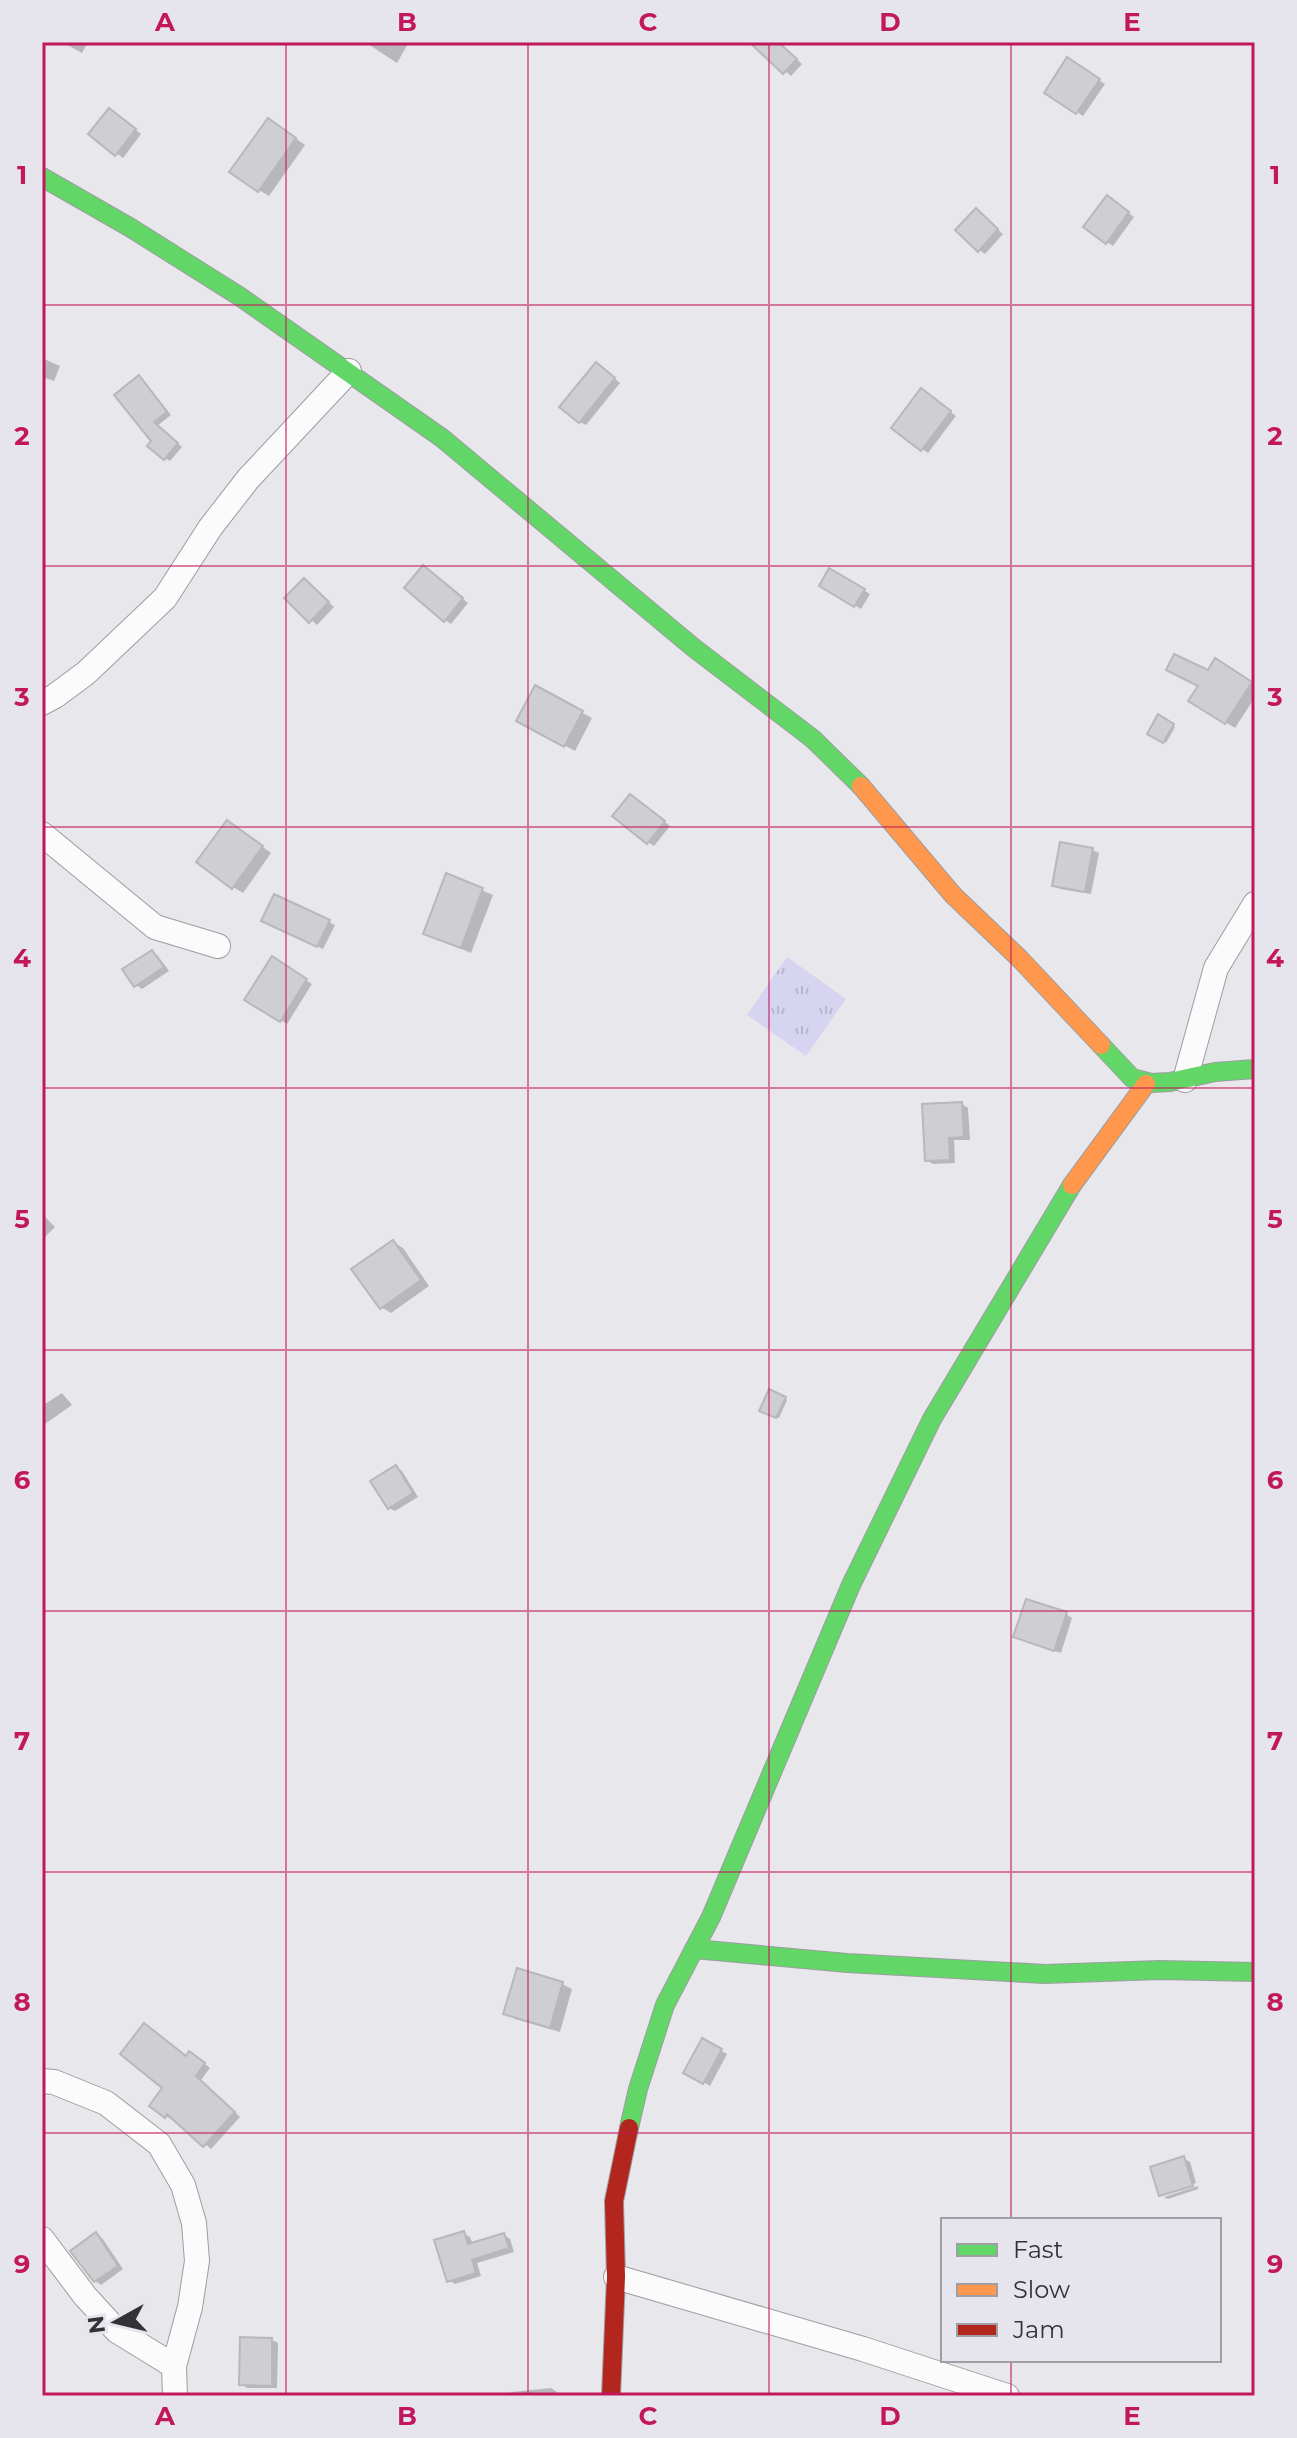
<svg xmlns="http://www.w3.org/2000/svg" width="1297" height="2438" font-family="Montserrat,sans-serif">
<style>
.park{fill:url(#park-tufts)}
.shadow{fill:#0003}
.building{fill:#cfcfd2;stroke:#b8b8bb;stroke-width:2}
.lines{fill:none;stroke-linecap:round;stroke-linejoin:round}
.street-casing{stroke:#9d9da1;stroke-width:26}
.fast-casing{stroke:#9d9da1;stroke-width:20}
.slow-casing{stroke:#9d9da1;stroke-width:20}
.jam-casing{stroke:#9d9da1;stroke-width:20}
.street{stroke:#fbfbfc;stroke-width:24}
.fast{stroke:#63d668;stroke-width:18}
.slow{stroke:#ff974d;stroke-width:18}
.jam{stroke:#b3261e;stroke-width:18}
.grid{fill:none;stroke:#c2185b;stroke-width:2;stroke-opacity:0.55}
.neatline{fill:none;stroke:#c2185b;stroke-width:3}
.grid-label{font-size:26px;text-anchor:middle;font-weight:bold;fill:#c2185b}
</style>
<defs>
<pattern id="park-tufts" width="24" height="20" patternUnits="userSpaceOnUse" patternTransform="scale(2)"><rect width="24" height="20" fill="#d6d4f1"/><path d="M3 7l-1-3M5 7V3M7 7l1-3M15 17l-1-3M17 17v-4M19 17l1-3" fill="none" stroke="#b8b6cf"/></pattern>
</defs>
<rect width="100%" height="100%" fill="#e7e7ec"/>
<path class="park" d="M 787,957 L 846,999 L 806,1056 L 747,1015 Z"/>
<g class="shadow">
<path d="M 62,42 L 88,42 L 82,53 Z"/>
<path d="M 365,42 L 409,42 L 397,63 Z"/>
<path d="M 768,42 L 778,42 L 802,64 L 791,76 L 760,50 Z"/>
<path d="M 1074,64 L 1105,84 L 1083,116 L 1047,92 Z"/>
<path d="M 116,114 L 141,134 L 123,158 L 91,134 Z"/>
<path d="M 278,126 L 305,145 L 269,196 L 259,190 Z"/>
<path d="M 1113,201 L 1134,217 L 1113,246 L 1107,242 Z"/>
<path d="M 976,211 L 1003,234 L 985,254 L 979,250 Z"/>
<path d="M 42,358 L 60,366 L 54,381 L 43,377 L 42,379 Z"/>
<path d="M 602,368 L 620,383 L 586,425 L 580,422 Z"/>
<path d="M 139,378 L 144,381 L 171,415 L 157,426 L 182,447 L 170,461 L 165,458 L 154,441 Z"/>
<path d="M 928,394 L 956,416 L 928,453 L 893,428 Z"/>
<path d="M 424,567 L 468,603 L 451,624 L 445,620 Z"/>
<path d="M 830,570 L 870,594 L 861,609 L 822,585 Z"/>
<path d="M 305,580 L 334,607 L 317,625 L 287,598 Z"/>
<path d="M 1216,661 L 1255,685 L 1255,697 L 1235,728 L 1191,700 Z"/>
<path d="M 535,688 L 592,718 L 575,751 L 519,721 Z"/>
<path d="M 1159,717 L 1175,727 L 1166,743 L 1150,733 Z"/>
<path d="M 636,800 L 670,826 L 654,846 L 648,842 Z"/>
<path d="M 237,828 L 271,853 L 243,893 L 233,887 Z"/>
<path d="M 1092,850 L 1099,853 L 1091,894 L 1060,889 L 1054,885 Z"/>
<path d="M 447,876 L 493,895 L 471,953 L 426,934 Z"/>
<path d="M 329,922 L 335,925 L 323,949 L 270,923 Z"/>
<path d="M 152,952 L 158,956 L 169,971 L 142,989 L 136,985 Z"/>
<path d="M 272,959 L 312,984 L 287,1024 L 247,999 Z"/>
<path d="M 962,1104 L 968,1108 L 970,1140 L 954,1140 L 955,1163 L 933,1164 L 926,1160 Z"/>
<path d="M 42,1214 L 55,1227 L 44,1238 L 42,1237 Z"/>
<path d="M 393,1242 L 403,1248 L 429,1286 L 391,1313 L 381,1307 Z"/>
<path d="M 770,1392 L 787,1400 L 779,1418 L 762,1410 Z"/>
<path d="M 62,1393 L 72,1405 L 42,1426 L 42,1406 Z"/>
<path d="M 396,1467 L 402,1471 L 418,1497 L 395,1511 L 389,1508 Z"/>
<path d="M 1066,1614 L 1072,1618 L 1061,1653 L 1022,1640 Z"/>
<path d="M 562,1984 L 572,1989 L 560,2032 L 515,2019 L 505,2013 Z"/>
<path d="M 703,2041 L 727,2054 L 710,2086 L 686,2072 Z"/>
<path d="M 187,2057 L 196,2057 L 210,2068 L 201,2080 L 240,2117 L 211,2149 L 174,2117 L 172,2120 L 166,2116 Z"/>
<path d="M 1183,2158 L 1190,2162 L 1196,2183 L 1163,2193 L 1163,2196 L 1161,2195 Z"/>
<path d="M 1198,2186 L 1198,2189 L 1168,2199 L 1164,2197 Z"/>
<path d="M 464,2234 L 470,2237 L 473,2245 L 504,2235 L 510,2239 L 514,2252 L 477,2263 L 481,2276 L 455,2284 L 449,2280 Z"/>
<path d="M 96,2235 L 102,2238 L 123,2269 L 101,2285 L 95,2281 Z"/>
<path d="M 272,2340 L 278,2343 L 277,2388 L 247,2388 L 241,2384 Z"/>
<path d="M 551,2388 L 557,2392 L 558,2396 L 511,2396 L 511,2392 Z"/>
</g>
<g class="building">
<path d="M 749,42 L 778,42 L 797,59 L 783,74 Z"/>
<path d="M 1067,57 L 1100,79 L 1076,114 L 1044,93 Z"/>
<path d="M 109,108 L 136,129 L 115,156 L 88,134 Z"/>
<path d="M 268,118 L 296,138 L 258,192 L 229,172 Z"/>
<path d="M 1107,195 L 1129,212 L 1106,244 L 1083,227 Z"/>
<path d="M 976,208 L 998,229 L 978,252 L 955,230 Z"/>
<path d="M 596,362 L 615,378 L 579,423 L 559,407 Z"/>
<path d="M 139,375 L 167,412 L 154,422 L 178,443 L 164,460 L 147,446 L 151,441 L 114,395 Z"/>
<path d="M 921,388 L 951,411 L 921,451 L 891,428 Z"/>
<path d="M 423,565 L 463,598 L 444,622 L 404,588 Z"/>
<path d="M 829,568 L 865,589 L 854,607 L 819,586 Z"/>
<path d="M 304,578 L 329,602 L 309,623 L 284,598 Z"/>
<path d="M 1174,654 L 1208,670 L 1215,658 L 1252,682 L 1225,724 L 1188,701 L 1198,686 L 1166,670 Z"/>
<path d="M 535,685 L 583,711 L 564,747 L 516,721 Z"/>
<path d="M 1158,714 L 1174,724 L 1163,743 L 1147,734 Z"/>
<path d="M 630,794 L 665,821 L 647,844 L 612,816 Z"/>
<path d="M 227,820 L 263,846 L 232,889 L 196,862 Z"/>
<path d="M 1060,842 L 1093,848 L 1085,892 L 1052,886 Z"/>
<path d="M 446,873 L 483,888 L 461,948 L 423,934 Z"/>
<path d="M 274,894 L 330,920 L 317,947 L 261,921 Z"/>
<path d="M 152,950 L 164,967 L 134,987 L 122,969 Z"/>
<path d="M 272,956 L 307,979 L 280,1022 L 244,1000 Z"/>
<path d="M 962,1102 L 964,1137 L 949,1138 L 950,1160 L 925,1161 L 922,1104 Z"/>
<path d="M 393,1240 L 421,1280 L 380,1309 L 351,1269 Z"/>
<path d="M 769,1389 L 786,1397 L 776,1418 L 759,1411 Z"/>
<path d="M 396,1465 L 413,1493 L 388,1509 L 370,1481 Z"/>
<path d="M 1026,1599 L 1067,1612 L 1054,1651 L 1013,1637 Z"/>
<path d="M 517,1968 L 563,1982 L 550,2028 L 503,2014 Z"/>
<path d="M 144,2023 L 186,2056 L 189,2051 L 205,2063 L 196,2076 L 235,2112 L 203,2147 L 167,2114 L 165,2118 L 149,2106 L 162,2088 L 120,2054 Z"/>
<path d="M 702,2038 L 722,2049 L 703,2084 L 683,2073 Z"/>
<path d="M 1184,2156 L 1193,2186 L 1159,2196 L 1150,2167 Z"/>
<path d="M 464,2231 L 468,2244 L 504,2233 L 509,2248 L 472,2260 L 476,2273 L 447,2282 L 434,2240 Z"/>
<path d="M 96,2232 L 118,2266 L 94,2282 L 70,2251 Z"/>
<path d="M 240,2337 L 272,2338 L 272,2386 L 239,2385 Z"/>
</g>
<g class="lines">
<g class="street-casing">
<g id="street">
<path d="M 42,703 L 55,696 L 86,673 L 165,598 L 210,528 L 248,479 L 349,371"/>
<path d="M 42,834 L 155,927 L 218,946"/>
<path d="M 1185,1080 L 1216,968 L 1255,904"/>
<path d="M 42,2081 L 54,2082 L 106,2103 L 159,2144 L 183,2185 L 194,2223 L 197,2261 L 190,2307 L 174,2366 L 175,2396"/>
<path d="M 42,2239 L 85,2296 L 117,2331 L 174,2366"/>
<path d="M 616,2277 L 863,2349 L 1007,2396"/>
</g>
</g>
<g class="fast-casing">
<g id="fast">
<path d="M 42,177 L 131,228 L 239,296 L 442,438 L 694,648 L 813,739 L 861,786"/>
<path d="M 1101,1045 L 1132,1078 L 1151,1083 L 1170,1082 L 1215,1072 L 1255,1069"/>
<path d="M 694,1949 L 847,1963 L 1045,1974 L 1160,1970 L 1255,1972"/>
<path d="M 629,2128 L 638,2089 L 665,2005 L 711,1917 L 851,1585 L 932,1419 L 1072,1185"/>
</g>
</g>
<g class="slow-casing">
<g id="slow">
<path d="M 861,786 L 953,895 L 1020,959 L 1101,1045"/>
<path d="M 1072,1185 L 1146,1084"/>
</g>
</g>
<g class="jam-casing">
<path id="jam" d="M 611,2396 L 616,2277 L 614,2201 L 629,2128"/>
</g>
<use href="#street" class="street"/>
<use href="#fast" class="fast"/>
<use href="#slow" class="slow"/>
<use href="#jam" class="jam"/>
</g>
<path class="grid" d="M 286,42 L 286,2396M 528,42 L 528,2396M 769,42 L 769,2396M 1011,42 L 1011,2220M 42,305 L 1255,305M 42,566 L 1255,566M 42,827 L 1255,827M 42,1088 L 1255,1088M 42,1350 L 1255,1350M 42,1611 L 1255,1611M 42,1872 L 1255,1872M 42,2133 L 1255,2133M 1011,2360 L 1011,2396"/>
<rect width="1297" height="2438" fill="none" stroke="#e6e5ee" stroke-width="88"/>
<rect x="941" y="2218" width="280" height="144" fill="#e6e5ee" stroke="#9e9ea4" stroke-width="2"/>
<rect x="957" y="2244" width="40" height="12" fill="#63d668" stroke="#9e9ea4" stroke-width="2"/>
<text x="1013" y="2258" font-size="24" fill="#333336">Fast</text>
<rect x="957" y="2284" width="40" height="12" fill="#ff974d" stroke="#9e9ea4" stroke-width="2"/>
<text x="1013" y="2298" font-size="24" fill="#333336">Slow</text>
<rect x="957" y="2324" width="40" height="12" fill="#b3261e" stroke="#9e9ea4" stroke-width="2"/>
<text x="1013" y="2338" font-size="24" fill="#333336">Jam</text>
<g transform="translate(116 2322) rotate(262)" stroke="#e6e5ee" stroke-width="6" paint-order="stroke">
<path d="M0-6L14 30L0 20L-14 30Z" fill="#333336"/>
<text y="-12" font-size="22" font-weight="bold" text-anchor="middle" fill="#333336">N</text>
</g>
<rect x="44" y="44" width="1209" height="2350" class="neatline"/>
<g class="grid-label">
<text x="165" y="31">A</text>
<text x="407" y="31">B</text>
<text x="648" y="31">C</text>
<text x="890" y="31">D</text>
<text x="1132" y="31">E</text>
<text x="22" y="184">1</text>
<text x="1275" y="184">1</text>
<text x="22" y="445">2</text>
<text x="1275" y="445">2</text>
<text x="22" y="706">3</text>
<text x="1275" y="706">3</text>
<text x="22" y="967">4</text>
<text x="1275" y="967">4</text>
<text x="22" y="1228">5</text>
<text x="1275" y="1228">5</text>
<text x="22" y="1489">6</text>
<text x="1275" y="1489">6</text>
<text x="22" y="1750">7</text>
<text x="1275" y="1750">7</text>
<text x="22" y="2011">8</text>
<text x="1275" y="2011">8</text>
<text x="22" y="2273">9</text>
<text x="1275" y="2273">9</text>
<text x="165" y="2425">A</text>
<text x="407" y="2425">B</text>
<text x="648" y="2425">C</text>
<text x="890" y="2425">D</text>
<text x="1132" y="2425">E</text>
</g>
</svg>
